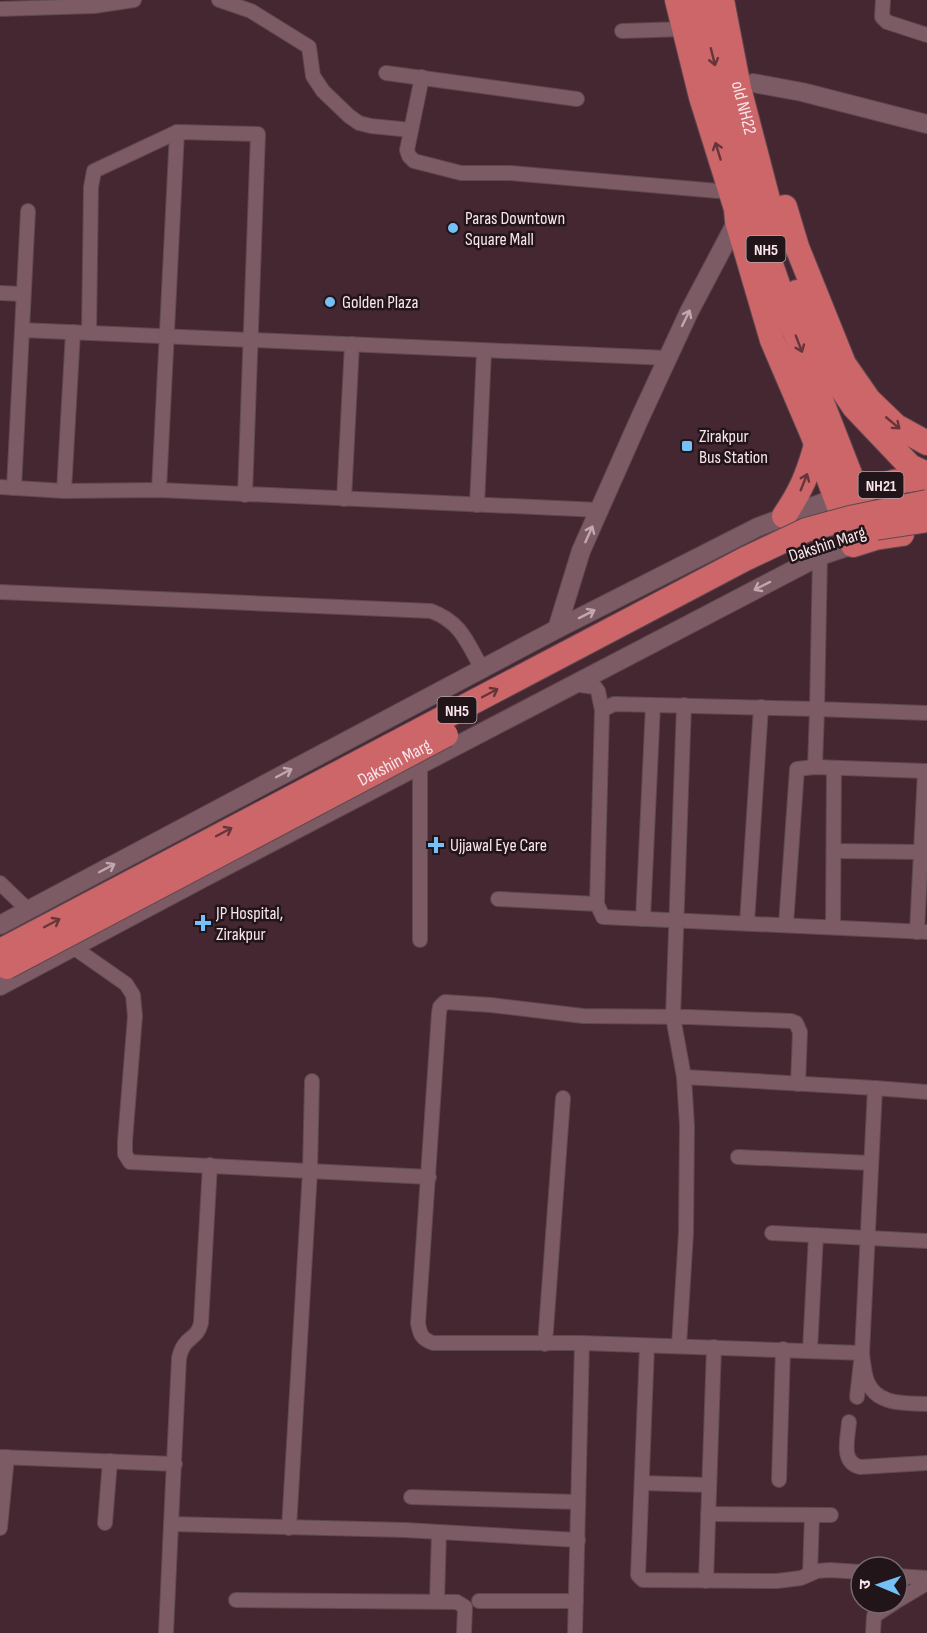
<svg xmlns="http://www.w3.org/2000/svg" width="927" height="1633" font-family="'Sofia Sans Condensed','Noto Sans Devanagari',sans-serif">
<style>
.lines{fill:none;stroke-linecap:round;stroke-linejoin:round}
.minor-casing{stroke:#5f4750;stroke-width:16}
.tertiary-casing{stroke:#5f4750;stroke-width:20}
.trunk-casing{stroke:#5f4750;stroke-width:26}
.minor{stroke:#7c5b65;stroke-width:14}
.tertiary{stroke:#7c5b65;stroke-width:18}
.trunk{stroke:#cc6669;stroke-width:24}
.trunk-bridge-casing{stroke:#5f4750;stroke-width:26;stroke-linecap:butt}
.trunk-bridge{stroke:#cc6669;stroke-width:24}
.oneway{stroke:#663539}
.oneway2{stroke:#c1a7af}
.poi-dot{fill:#75c0f6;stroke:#221519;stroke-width:2}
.labels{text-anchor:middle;stroke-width:5;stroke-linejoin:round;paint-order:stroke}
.shield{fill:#221519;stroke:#b8a7ac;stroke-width:1.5}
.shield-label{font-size:16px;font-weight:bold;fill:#f9e5eb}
.street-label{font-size:18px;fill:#f9e5eb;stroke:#221519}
.poi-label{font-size:18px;fill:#f9e5eb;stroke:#221519;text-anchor:start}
</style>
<rect width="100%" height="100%" fill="#442731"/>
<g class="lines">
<g class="minor-casing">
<g id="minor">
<path d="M 219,0 L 251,11 L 309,47 L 313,76 L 323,91 L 349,116 L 359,123 L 371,126 L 411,130"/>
<path d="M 883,0 L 882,17 L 887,22 L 927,35"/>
<path d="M 0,9 L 94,6 L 134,0"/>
<path d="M 622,31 L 684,29"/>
<path d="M 386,73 L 577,99"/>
<path d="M 422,77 L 407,150 L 409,156 L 414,161 L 461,173 L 510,173 L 730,192"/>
<path d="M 0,293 L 23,294"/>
<path d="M 22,330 L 668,358"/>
<path d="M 89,333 L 91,187 L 94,171 L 177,132 L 258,134 L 245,495"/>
<path d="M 0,487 L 64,491 L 159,490 L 599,510"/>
<path d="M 14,488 L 28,211"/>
<path d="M 159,490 L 177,132"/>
<path d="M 64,491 L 73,332"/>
<path d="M 344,499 L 352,344"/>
<path d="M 477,505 L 484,351"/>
<path d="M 820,556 L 817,709 L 927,713"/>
<path d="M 0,592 L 431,611 C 461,622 467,642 482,669"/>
<path d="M 573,684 L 595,687 L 598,691 L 602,710 L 597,904 L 603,917 L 927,932"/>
<path d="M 602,710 L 614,704 L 817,709 L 815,767"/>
<path d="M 420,764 L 420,940"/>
<path d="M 834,851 L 920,852"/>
<path d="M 0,883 L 28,910"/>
<path d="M 498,899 L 597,904"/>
<path d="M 643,919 L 653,705"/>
<path d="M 747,923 L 761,707"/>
<path d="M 786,924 L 797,769 L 815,767 L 925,771"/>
<path d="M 833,927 L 834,768"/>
<path d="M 917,932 L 925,771 L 927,771"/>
<path d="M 73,947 L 126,984 L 133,995 L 135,1016 L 125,1141 L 125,1154 L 130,1162 L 429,1177"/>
<path d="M 684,1077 L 875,1088"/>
<path d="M 798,1084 L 800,1032 L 796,1023 L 791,1021 L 689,1017 L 583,1016 L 491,1005 L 445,1002 L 440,1007 L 439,1013 L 418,1323 C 420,1335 422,1339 433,1343 L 582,1343 L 862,1353 L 857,1397"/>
<path d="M 927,1092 L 875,1088 L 862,1353 C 863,1362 864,1373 867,1381 C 877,1406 906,1403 927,1404"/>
<path d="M 738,1157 L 871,1163"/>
<path d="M 210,1165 L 201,1323 C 197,1341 184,1335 179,1358 L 171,1524 L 405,1530 L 578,1540"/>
<path d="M 772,1233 L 927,1241"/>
<path d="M 545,1344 L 563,1098"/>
<path d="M 647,1346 L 638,1575 L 643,1580 L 777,1581 L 801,1578 L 817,1571 L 830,1570 L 861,1572"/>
<path d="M 679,1346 L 686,1233 L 687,1126 L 684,1077 L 673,1017 L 684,705"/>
<path d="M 810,1350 L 816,1235"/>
<path d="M 849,1422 C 848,1438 840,1462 860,1467 L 927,1463"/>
<path d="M 0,1457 L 175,1464"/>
<path d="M 779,1480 L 783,1349"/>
<path d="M 642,1483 L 709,1485"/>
<path d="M 411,1497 L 578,1502"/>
<path d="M 708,1514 L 831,1515"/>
<path d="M 105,1523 L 110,1461"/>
<path d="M 0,1528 L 7,1457"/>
<path d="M 289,1528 L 310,1171 L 312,1081"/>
<path d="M 810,1574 L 812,1515"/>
<path d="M 897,1576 L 927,1578"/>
<path d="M 706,1581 L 714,1347"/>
<path d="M 236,1600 L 457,1602 L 465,1607 L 464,1633"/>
<path d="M 437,1601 L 439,1532"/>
<path d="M 479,1601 L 576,1601"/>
<path d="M 897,1601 L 927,1583"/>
<path d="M 166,1633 L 171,1524"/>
<path d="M 575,1633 L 582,1343"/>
<path d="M 873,1633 L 874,1616 L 894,1603"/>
</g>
</g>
<g class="tertiary-casing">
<g id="tertiary">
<path d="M 753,83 L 802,92 L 927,124"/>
<path d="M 557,629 L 581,551 L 639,420 L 689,312 L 737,221"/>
<path d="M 0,925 L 557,629 L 758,527 L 835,498"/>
<path d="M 0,986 L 205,877 L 820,556 L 853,545"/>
</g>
</g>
<g class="trunk-casing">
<g id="trunk">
<path d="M 677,0 L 701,97 L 736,209 L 737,221 L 772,340 L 813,436 L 853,545 L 875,538 L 902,534"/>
<path d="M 700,0 L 748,198 L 792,325 L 873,533"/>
<path id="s1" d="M 722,0 L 739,88 L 777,234"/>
<path d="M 785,207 L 797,247 L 844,364 L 869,400 L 896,426 L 927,443"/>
<path d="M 797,292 L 824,362 L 854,407 L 910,466 L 927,474"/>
<path d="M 841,496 L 893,482 L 927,478"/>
<path d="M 784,516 C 801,491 808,474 816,445"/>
</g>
</g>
<use href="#minor" class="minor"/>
<use href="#tertiary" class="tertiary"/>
<use href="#trunk" class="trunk"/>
<g class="trunk-bridge-casing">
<g id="trunk-bridge">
<path d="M 876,528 L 927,520"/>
<path d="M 0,951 L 745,559 L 806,530 L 850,518 L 927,502"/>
<path id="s2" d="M 7,967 L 446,735"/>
</g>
</g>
<use href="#trunk-bridge" class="trunk-bridge"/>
</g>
<defs><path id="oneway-shaft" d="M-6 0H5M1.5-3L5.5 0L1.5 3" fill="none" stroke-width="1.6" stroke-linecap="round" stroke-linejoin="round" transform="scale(1.5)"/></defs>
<g class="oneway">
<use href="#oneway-shaft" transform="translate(713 57) rotate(76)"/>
<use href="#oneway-shaft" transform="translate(718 151) rotate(-107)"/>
<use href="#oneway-shaft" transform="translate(799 344) rotate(69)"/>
<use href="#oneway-shaft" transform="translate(893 423) rotate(40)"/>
<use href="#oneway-shaft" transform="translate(804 482) rotate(-68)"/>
<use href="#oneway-shaft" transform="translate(490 693) rotate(-28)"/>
<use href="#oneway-shaft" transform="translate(224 832) rotate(-28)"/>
<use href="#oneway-shaft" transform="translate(52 923) rotate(-28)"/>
</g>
<g class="oneway2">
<use href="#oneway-shaft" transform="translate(686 318) rotate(-64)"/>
<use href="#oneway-shaft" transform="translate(589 534) rotate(-66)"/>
<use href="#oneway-shaft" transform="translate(762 586) rotate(153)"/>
<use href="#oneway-shaft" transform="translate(587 614) rotate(-27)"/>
<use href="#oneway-shaft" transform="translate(284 773) rotate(-28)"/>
<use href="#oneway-shaft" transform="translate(107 868) rotate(-28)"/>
</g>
<g class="poi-dot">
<circle cx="453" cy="228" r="6"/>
<circle cx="330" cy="302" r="6"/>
<rect x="681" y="440" width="12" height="12" rx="3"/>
<path d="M433 836h6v6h6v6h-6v6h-6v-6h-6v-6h6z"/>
<path d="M200 914h6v6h6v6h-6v6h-6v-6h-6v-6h6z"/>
</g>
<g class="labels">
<g class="shield">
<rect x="746.5" y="236" width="39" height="26" rx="4.5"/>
<rect x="858.5" y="472" width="45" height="26" rx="4.5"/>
<rect x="437.5" y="697" width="39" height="26" rx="4.5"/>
</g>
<g class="shield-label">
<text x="766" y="255">NH5</text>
<text x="881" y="491">NH21</text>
<text x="457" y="716">NH5</text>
</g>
<g class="street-label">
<text dy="6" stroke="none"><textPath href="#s1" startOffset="110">old NH22</textPath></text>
<text transform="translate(827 544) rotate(-18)" y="6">Dakshin Marg</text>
<text dy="6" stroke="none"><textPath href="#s2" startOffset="438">Dakshin Marg</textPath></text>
</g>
<g class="poi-label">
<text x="465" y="224">Paras Downtown<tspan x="465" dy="21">Square Mall</tspan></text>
<text x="342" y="308">Golden Plaza</text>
<text x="699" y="442">Zirakpur<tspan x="699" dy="21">Bus Station</tspan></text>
<text x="450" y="851">Ujjawal Eye Care</text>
<text x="216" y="919">JP Hospital,<tspan x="216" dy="21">Zirakpur</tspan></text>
</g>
</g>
<g transform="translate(879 1585) rotate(272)"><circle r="28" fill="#221519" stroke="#78686d" stroke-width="1.5"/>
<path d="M0-4.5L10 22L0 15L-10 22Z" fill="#75c0f6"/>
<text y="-9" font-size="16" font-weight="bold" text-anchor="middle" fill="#f9e5eb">उ</text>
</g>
</svg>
